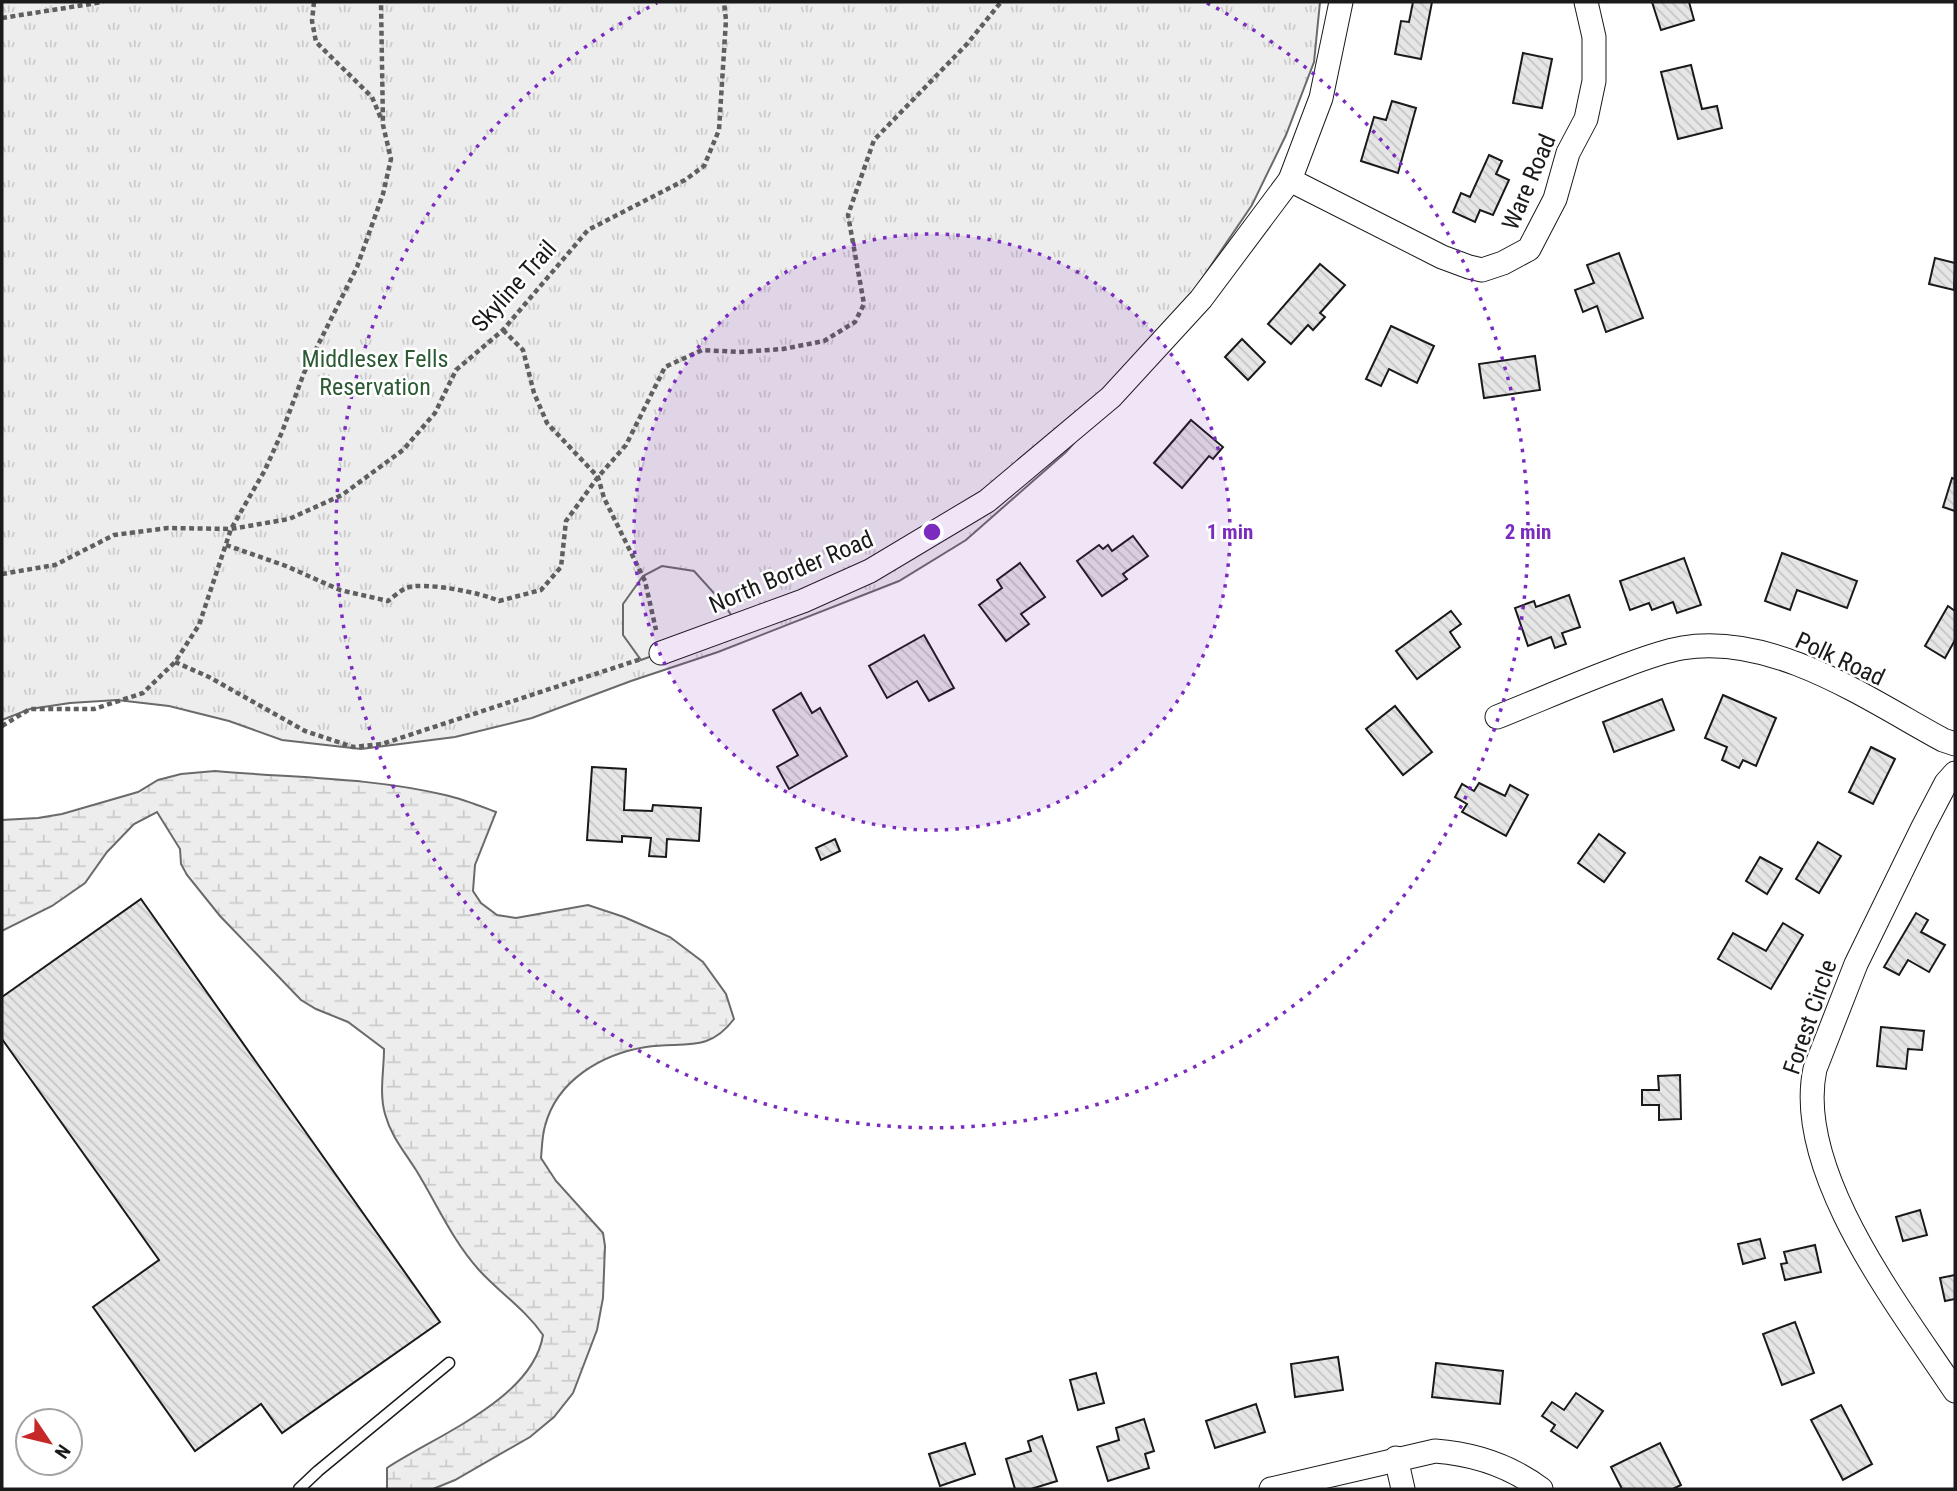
<svg xmlns="http://www.w3.org/2000/svg" width="1957" height="1491" font-family="'Roboto Condensed',sans-serif">
<style>
.wetland{fill:url(#wetland-marsh);stroke:#6a6a6a;stroke-width:2}
.park{fill:url(#park-tufts);stroke:#6a6a6a;stroke-width:2}
.built{fill:#ededed;stroke:#6a6a6a;stroke-width:2}
.building{fill:url(#building-back-hatch);stroke:#1a1a1a;stroke-width:2}
.lines{fill:none;stroke-linecap:round;stroke-linejoin:round}
.service-casing{stroke:#1a1a1a;stroke-width:13}
.minor-casing{stroke:#1a1a1a;stroke-width:25}
.path{stroke:#5f5f5f;stroke-width:4.5;stroke-dasharray:5 3.5;stroke-linecap:butt}
.service{stroke:#fff;stroke-width:10}
.minor{stroke:#fff;stroke-width:23}
.ring{fill:none;stroke:#7b2cbf;stroke-width:3.5;stroke-dasharray:3.5 7}
.labels{text-anchor:middle;stroke-width:5;stroke-linejoin:round;paint-order:stroke}
.street-label{font-size:24px;fill:#1a1a1a;stroke:#fff}
.park-label{font-size:24px;fill:#2b5a34;stroke:#fff}
.centre{fill:#7b2cbf;stroke:#fff;stroke-width:3.5}
.ring-label{font-size:21px;text-anchor:middle;font-weight:bold;fill:#7b2cbf;stroke:#fff;stroke-width:5;stroke-linejoin:round;paint-order:stroke}
</style>
<defs>
<pattern id="wetland-marsh" width="20" height="14" patternUnits="userSpaceOnUse" patternTransform="scale(1.75)"><rect width="20" height="14" fill="#ededed"/><path d="M1 5h8M5 5V1M11 12h8M15 12V8" fill="none" stroke="#cbcbcb"/></pattern>
<pattern id="park-tufts" width="24" height="20" patternUnits="userSpaceOnUse" patternTransform="scale(1.75)"><rect width="24" height="20" fill="#ededed"/><path d="M3 7l-1-3M5 7V3M7 7l1-3M15 17l-1-3M17 17v-4M19 17l1-3" fill="none" stroke="#cbcbcb"/></pattern>
<pattern id="building-back-hatch" width="6" height="6" patternUnits="userSpaceOnUse" patternTransform="scale(1.75)"><rect width="6" height="6" fill="#e6e6e6"/><path d="M-1 5l2 2M0 0l6 6M5-1l2 2" fill="none" stroke="#c5c5c5"/></pattern>
</defs>
<rect width="100%" height="100%" fill="#fff"/>
<path class="wetland" d="M 215,771 C 292,778 369,777 445,795 C 463,799 480,806 496,812 L 475,865 L 473,891 L 481,903 L 497,915 L 516,918 L 588,905 L 624,917 L 670,937 L 703,962 L 726,994 L 734,1019 C 708,1054 682,1041 646,1047 C 602,1054 557,1080 545,1126 C 542,1136 542,1148 541,1158 L 556,1181 L 603,1233 L 605,1246 L 603,1298 L 597,1330 L 573,1393 L 554,1417 L 530,1437 L 455,1480 L 433,1489 L 387,1489 L 387,1468 C 435,1436 533,1399 543,1335 C 525,1309 500,1293 479,1270 C 452,1240 437,1204 416,1170 C 404,1151 391,1136 385,1114 C 379,1093 384,1071 384,1049 L 348,1022 L 316,1009 L 301,1000 L 220,916 L 187,875 L 181,864 L 180,849 L 157,812 L 134,824 L 107,852 L 85,883 L 52,906 L 2,931 L 2,820 L 38,818 L 62,814 L 138,792 L 158,780 L 181,774 Z"/>
<path class="park" d="M 2,2 L 1320,2 L 1314,62 L 1286,135 L 1252,205 L 1140,370 L 1066,452 L 966,540 L 899,581 L 718,652 L 631,681 L 532,718 L 455,737 L 361,749 L 282,740 L 229,721 L 169,706 L 117,700 L 70,703 L 30,709 L 2,720 Z"/>
<path class="built" d="M 662,566 L 694,571 L 723,603 L 738,625 L 641,660 L 623,635 L 623,604 L 643,576 Z"/>
<g class="building">
<path d="M 1413,2 L 1432,2 L 1421,59 L 1395,54 L 1401,21 L 1409,22 Z"/>
<path d="M 1652,2 L 1689,2 L 1694,20 L 1661,30 Z"/>
<path d="M 1523,53 L 1552,59 L 1542,108 L 1513,103 Z"/>
<path d="M 1691,65 L 1702,109 L 1717,106 L 1722,128 L 1678,139 L 1661,72 Z"/>
<path d="M 1392,101 L 1416,108 L 1398,173 L 1361,161 L 1374,117 L 1386,120 Z"/>
<path d="M 1489,155 L 1502,161 L 1496,174 L 1509,180 L 1493,215 L 1480,210 L 1475,222 L 1453,212 L 1461,193 L 1470,197 Z"/>
<path d="M 1619,253 L 1643,318 L 1606,332 L 1597,306 L 1583,312 L 1575,290 L 1594,283 L 1587,265 Z"/>
<path d="M 1935,258 L 1955,263 L 1954,290 L 1929,284 Z"/>
<path d="M 1320,264 L 1345,285 L 1320,313 L 1325,317 L 1313,330 L 1308,325 L 1291,344 L 1268,324 Z"/>
<path d="M 1391,326 L 1434,346 L 1417,383 L 1389,369 L 1381,386 L 1366,379 Z"/>
<path d="M 1242,339 L 1265,362 L 1248,380 L 1225,357 Z"/>
<path d="M 1535,356 L 1540,390 L 1484,398 L 1479,364 Z"/>
<path d="M 1191,420 L 1223,447 L 1213,459 L 1209,456 L 1182,488 L 1154,463 Z"/>
<path d="M 1952,478 L 1955,479 L 1955,511 L 1943,507 Z"/>
<path d="M 1133,536 L 1148,556 L 1123,574 L 1127,579 L 1102,596 L 1077,561 L 1099,545 L 1103,549 L 1108,545 L 1112,551 Z"/>
<path d="M 1782,553 L 1857,581 L 1847,608 L 1797,590 L 1790,610 L 1765,601 Z"/>
<path d="M 1684,558 L 1701,605 L 1677,613 L 1673,602 L 1652,610 L 1649,603 L 1630,610 L 1620,581 Z"/>
<path d="M 1020,563 L 1045,597 L 1021,614 L 1029,624 L 1006,641 L 979,605 L 1002,588 L 997,580 Z"/>
<path d="M 1569,595 L 1580,627 L 1562,633 L 1566,644 L 1555,648 L 1551,637 L 1528,646 L 1515,608 L 1534,601 L 1536,607 Z"/>
<path d="M 1948,606 L 1955,611 L 1955,640 L 1945,658 L 1925,646 Z"/>
<path d="M 1451,611 L 1461,624 L 1450,632 L 1460,647 L 1417,679 L 1396,651 Z"/>
<path d="M 924,635 L 954,688 L 929,701 L 917,681 L 887,698 L 869,666 Z"/>
<path d="M 801,693 L 812,713 L 820,708 L 847,756 L 789,789 L 777,767 L 798,755 L 773,710 Z"/>
<path d="M 1723,695 L 1776,718 L 1756,766 L 1743,760 L 1739,768 L 1722,760 L 1727,747 L 1705,738 Z"/>
<path d="M 1662,699 L 1674,730 L 1614,752 L 1603,722 Z"/>
<path d="M 1395,706 L 1432,752 L 1403,775 L 1366,729 Z"/>
<path d="M 1871,747 L 1895,759 L 1873,804 L 1849,792 Z"/>
<path d="M 592,767 L 626,769 L 624,810 L 652,811 L 653,805 L 701,808 L 699,841 L 667,839 L 666,857 L 649,856 L 651,838 L 622,836 L 622,842 L 587,840 Z"/>
<path d="M 1479,783 L 1505,796 L 1510,785 L 1528,795 L 1506,836 L 1462,812 L 1467,804 L 1455,797 L 1462,784 L 1474,791 Z"/>
<path d="M 1599,834 L 1625,853 L 1604,882 L 1578,863 Z"/>
<path d="M 835,839 L 840,851 L 821,860 L 816,848 Z"/>
<path d="M 1818,842 L 1841,856 L 1819,893 L 1796,879 Z"/>
<path d="M 1760,857 L 1782,869 L 1767,894 L 1746,881 Z"/>
<path d="M 141,899 L 440,1322 L 282,1433 L 261,1404 L 195,1451 L 93,1307 L 159,1260 L 2,1039 L 2,997 Z"/>
<path d="M 1916,913 L 1928,920 L 1921,932 L 1945,945 L 1929,972 L 1908,960 L 1899,975 L 1884,967 Z"/>
<path d="M 1783,923 L 1803,935 L 1771,989 L 1718,959 L 1733,933 L 1766,951 Z"/>
<path d="M 1881,1027 L 1924,1031 L 1922,1050 L 1908,1049 L 1906,1069 L 1877,1066 Z"/>
<path d="M 1680,1075 L 1681,1119 L 1659,1120 L 1659,1105 L 1642,1105 L 1642,1090 L 1659,1090 L 1658,1076 Z"/>
<path d="M 1920,1210 L 1927,1235 L 1903,1241 L 1896,1217 Z"/>
<path d="M 1760,1239 L 1765,1258 L 1743,1264 L 1738,1244 Z"/>
<path d="M 1815,1245 L 1821,1272 L 1785,1280 L 1781,1264 L 1787,1263 L 1784,1252 Z"/>
<path d="M 1955,1275 L 1955,1299 L 1945,1301 L 1940,1278 Z"/>
<path d="M 1795,1322 L 1814,1373 L 1782,1385 L 1763,1334 Z"/>
<path d="M 1338,1357 L 1343,1390 L 1295,1397 L 1291,1364 Z"/>
<path d="M 1436,1363 L 1503,1371 L 1500,1404 L 1432,1397 Z"/>
<path d="M 1096,1373 L 1104,1403 L 1078,1410 L 1070,1380 Z"/>
<path d="M 1576,1393 L 1603,1411 L 1577,1448 L 1551,1431 L 1555,1425 L 1542,1416 L 1552,1402 L 1564,1410 Z"/>
<path d="M 1256,1404 L 1265,1432 L 1215,1448 L 1206,1421 Z"/>
<path d="M 1841,1405 L 1872,1464 L 1843,1480 L 1811,1420 Z"/>
<path d="M 1144,1419 L 1154,1451 L 1145,1454 L 1149,1468 L 1108,1481 L 1097,1447 L 1119,1440 L 1116,1428 Z"/>
<path d="M 1042,1436 L 1057,1481 L 1031,1489 L 1015,1489 L 1006,1459 L 1031,1451 L 1028,1441 Z"/>
<path d="M 965,1443 L 975,1474 L 940,1486 L 929,1454 Z"/>
<path d="M 1660,1443 L 1681,1485 L 1673,1489 L 1622,1489 L 1611,1467 Z"/>
</g>
<g class="lines">
<g class="service-casing">
<path id="service" d="M 299,1489 L 318,1471 L 449,1363"/>
</g>
<g class="minor-casing">
<g id="minor">
<path d="M 1290,180 L 1442,257 L 1469,267 L 1482,270 L 1503,263 L 1529,249 L 1555,199 L 1568,153 L 1586,119 L 1594,81 L 1594,37 L 1586,2"/>
<path d="M 661,653 L 803,601 L 870,571 L 987,501 L 1111,397 L 1201,299 L 1290,180 L 1321,98 L 1341,2"/>
<path d="M 1497,717 C 1537,701 1576,684 1616,669 C 1637,661 1659,652 1682,648 C 1774,633 1866,698 1943,740 L 1955,744"/>
<path d="M 1955,773 L 1946,783 L 1923,827 L 1856,964 L 1815,1069 C 1793,1172 1901,1309 1955,1391"/>
<path d="M 1396,1458 L 1403,1489"/>
<path d="M 1271,1489 L 1435,1451 C 1475,1454 1509,1465 1541,1489"/>
</g>
</g>
<g class="path">
<path d="M 314,2 L 312,21 L 316,42 L 372,97 L 382,121"/>
<path d="M 2,18 L 103,2"/>
<path d="M 503,330 L 523,350 L 534,393 L 547,423 L 598,477 L 604,498 L 645,581 L 656,630"/>
<path d="M 226,545 L 286,566 L 340,590 L 388,601 C 393,597 400,591 406,588 C 422,581 483,593 499,601 L 541,590 L 561,567 L 566,521 L 598,477 L 626,445 L 665,367 L 702,350 L 739,352 L 783,349 L 824,341 L 855,322 L 864,304 L 848,215 L 874,140 L 967,44 L 1001,2"/>
<path d="M 2,574 L 55,565 L 114,535 L 168,528 L 231,529 L 289,519 L 342,495 L 403,450 L 435,413 L 456,370 L 503,330 L 588,230 L 685,180 L 704,166 L 719,130 L 726,20 L 724,2"/>
<path d="M 175,662 L 209,677 L 305,731 L 353,747 L 382,744 L 641,659"/>
<path d="M 2,726 L 30,709 L 94,709 L 143,693 L 175,662 L 199,625 L 231,529 L 265,470 L 282,432 L 304,373 L 357,267 L 383,194 L 391,159 L 383,125 L 381,2"/>
</g>
<use href="#service" class="service"/>
<use href="#minor" class="minor"/>
</g>
<circle cx="932" cy="532" r="298" fill="#7b2cbf" fill-opacity=".12"/>
<g class="ring">
<circle cx="932" cy="532" r="298"/>
<path d="M1207 3A596 596 0 1 1 657 3"/>
</g>
<g class="labels">
<g class="street-label">
<text transform="translate(1529 182) rotate(-67)" y="8">Ware Road</text>
<text transform="translate(514 286) rotate(-48)" y="8">Skyline Trail</text>
<text transform="translate(791 572) rotate(-23)" y="8">North Border Road</text>
<text transform="translate(1840 659) rotate(25)" y="8">Polk Road</text>
<text transform="translate(1810 1017) rotate(-71)" y="8">Forest Circle</text>
</g>
<g class="park-label">
<text x="375" y="367">Middlesex Fells<tspan x="375" dy="28">Reservation</tspan></text>
</g>
</g>
<circle cx="932" cy="532" r="10" class="centre"/>
<g class="ring-label">
<text x="1230" y="539">1 min</text>
<text x="1528" y="539">2 min</text>
</g>
<rect width="1957" height="1491" fill="none" stroke="#1a1a1a" stroke-width="7"/>
<g transform="translate(49 1442) rotate(125)"><circle r="33" fill="#ffffff" stroke="#a3a3a3" stroke-width="2"/>
<path d="M0-5L12 26L0 18L-12 26Z" fill="#c62828"/>
<text y="-10" font-size="19" font-weight="bold" text-anchor="middle" fill="#1a1a1a">N</text>
</g>
</svg>
